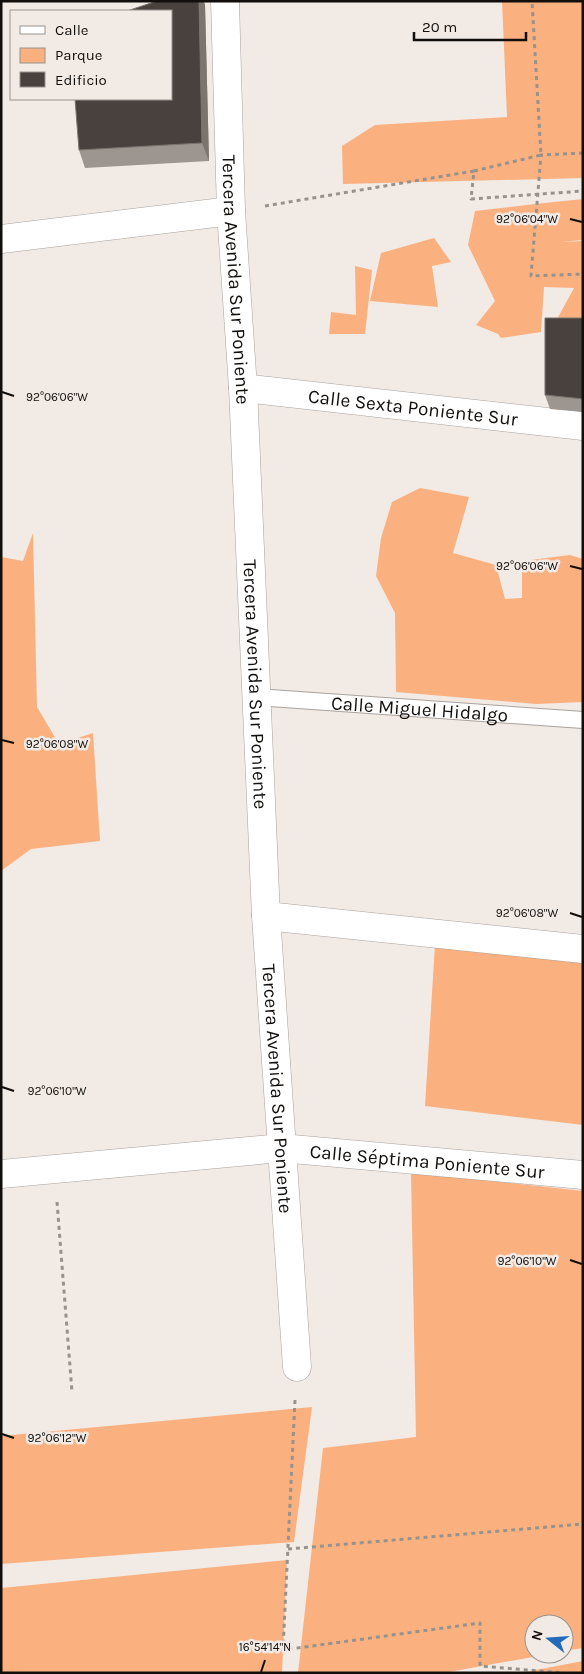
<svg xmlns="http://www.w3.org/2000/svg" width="584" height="1674" font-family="Karla,sans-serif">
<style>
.green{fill:#fbb17f}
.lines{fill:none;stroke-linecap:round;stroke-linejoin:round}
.lane-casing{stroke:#aaa29d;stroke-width:18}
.street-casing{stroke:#aaa29d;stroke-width:29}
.path{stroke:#98928d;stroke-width:3;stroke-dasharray:4 4;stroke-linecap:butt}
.lane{stroke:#fff;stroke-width:16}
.street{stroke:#fff;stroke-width:28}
.wall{fill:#9d9690}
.shaded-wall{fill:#7b746f}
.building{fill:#48413d;stroke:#7b746f}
.ticks{fill:none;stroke:#110e0c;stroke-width:2}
.labels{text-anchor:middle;stroke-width:5;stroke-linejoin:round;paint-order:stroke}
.street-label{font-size:19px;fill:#110e0c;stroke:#f2eae4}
.ticks-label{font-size:12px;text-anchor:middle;fill:#110e0c;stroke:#f2eae4;stroke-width:5;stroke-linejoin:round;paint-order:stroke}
</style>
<rect width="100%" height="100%" fill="#f2eae4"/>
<g class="green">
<path d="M 502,1 L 583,1 L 583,178 L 343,184 L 342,146 L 375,125 L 507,117 Z"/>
<path d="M 583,199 L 583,240 L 560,242 L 583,241 L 583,330 L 550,332 L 574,288 L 544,287 L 541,332 L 501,338 L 498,334 L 476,325 L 495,301 L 468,245 L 475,211 L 535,204 Z"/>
<path d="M 434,238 L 451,262 L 432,266 L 438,307 L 370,301 L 381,253 Z"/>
<path d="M 355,266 L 372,270 L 365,334 L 329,334 L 331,312 L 356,315 Z"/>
<path d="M 420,488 L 469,497 L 453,553 L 496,565 L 505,599 L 522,598 L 522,561 L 570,555 L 583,559 L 583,702 L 536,704 L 396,692 L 395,613 L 376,576 L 381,538 L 392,502 Z"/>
<path d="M 33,533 L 37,707 L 59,744 L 93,733 L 100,841 L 31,849 L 1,871 L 1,557 L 23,561 Z"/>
<path d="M 435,945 L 583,963 L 583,1125 L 425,1106 Z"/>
<path d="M 411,1172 L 583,1191 L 583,1648 L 564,1651 L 564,1624 L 534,1624 L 534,1654 L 550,1654 L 443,1673 L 298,1673 L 323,1448 L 416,1437 Z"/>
<path d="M 312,1407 L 294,1542 L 1,1564 L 1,1436 Z"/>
<path d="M 287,1560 L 282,1673 L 1,1673 L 1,1588 Z"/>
<path d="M 583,1661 L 583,1673 L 520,1673 Z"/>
</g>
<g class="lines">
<g class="lane-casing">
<g id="lane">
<path id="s1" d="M 256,697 L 583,720"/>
</g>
</g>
<g class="street-casing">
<g id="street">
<path id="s2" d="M 225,1 L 231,211 L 243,388 L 266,916 L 297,1367"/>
<path d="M 1,239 L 231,211"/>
<path id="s3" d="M 243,388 L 583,426"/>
<path d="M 266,916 L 583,949"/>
<path id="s4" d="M 1,1174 L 281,1148 L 583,1175"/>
</g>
</g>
<g class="path">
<path d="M 583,153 L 541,155 L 531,276 L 583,274"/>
<path d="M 474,171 L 541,155 L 532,1"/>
<path d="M 265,206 L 474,171 L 471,199 L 583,191"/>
<path d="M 57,1202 L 72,1392"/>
<path d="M 295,1400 L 283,1650 L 480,1623 L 480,1666 L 564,1673"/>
<path d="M 288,1549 L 583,1524"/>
</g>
<use href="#lane" class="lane"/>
<use href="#street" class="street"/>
</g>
<g class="wall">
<path d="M 205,5 L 209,161 L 85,168 L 79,150 Z"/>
<path d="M 583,318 L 583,412 L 550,409 L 545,395 Z"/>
</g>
<path class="shaded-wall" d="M 199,1 L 204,1 L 205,5 L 209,161 L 202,143 Z"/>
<g class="building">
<path d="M 157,1 L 199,1 L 202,143 L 79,150 L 75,99 L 171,99 L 171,11 L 127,11 Z"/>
<path d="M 545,318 L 583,318 L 583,399 L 545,395 Z"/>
</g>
<path class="ticks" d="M 570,219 L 582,222M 2,392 L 14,396M 570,566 L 582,569M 2,740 L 14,743M 570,913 L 582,917M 2,1087 L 14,1091M 570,1260 L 582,1264M 2,1434 L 14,1438M 261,1672 L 265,1660"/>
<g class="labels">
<g class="street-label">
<text dy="7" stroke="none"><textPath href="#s2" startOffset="279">Tercera Avenida Sur Poniente</textPath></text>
<text dy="7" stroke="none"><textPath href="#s3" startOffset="171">Calle Sexta Poniente Sur</textPath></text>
<text dy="7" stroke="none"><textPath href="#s2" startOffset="684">Tercera Avenida Sur Poniente</textPath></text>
<text dy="7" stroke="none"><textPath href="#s1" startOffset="164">Calle Miguel Hidalgo</textPath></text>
<text dy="7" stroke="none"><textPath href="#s2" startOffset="1089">Tercera Avenida Sur Poniente</textPath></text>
<text dy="7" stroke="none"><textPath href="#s4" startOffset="428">Calle Séptima Poniente Sur</textPath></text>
</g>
</g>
<g class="ticks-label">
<text x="527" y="223">92°06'04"W</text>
<text x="57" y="401">92°06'06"W</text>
<text x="527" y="570">92°06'06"W</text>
<text x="57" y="748">92°06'08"W</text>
<text x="527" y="917">92°06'08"W</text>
<text x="57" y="1095">92°06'10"W</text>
<text x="527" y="1265">92°06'10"W</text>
<text x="57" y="1442">92°06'12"W</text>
<text x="265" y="1651">16°54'14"N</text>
</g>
<rect width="584" height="1674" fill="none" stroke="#110e0c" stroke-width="5"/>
<rect x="10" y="10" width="162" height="90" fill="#f2eae4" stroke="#98928e"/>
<rect x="20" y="26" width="25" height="8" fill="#ffffff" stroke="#98928e"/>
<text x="55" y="35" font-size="15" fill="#110e0c">Calle</text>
<rect x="20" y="48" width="25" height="15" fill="#fbb17f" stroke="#98928e"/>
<text x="55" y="60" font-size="15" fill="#110e0c">Parque</text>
<rect x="20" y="72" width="25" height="15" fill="#48413d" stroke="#98928e"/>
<text x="55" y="85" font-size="15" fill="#110e0c">Edificio</text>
<g transform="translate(549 1639) rotate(287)"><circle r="24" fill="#f2eae4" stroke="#98928e"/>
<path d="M0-4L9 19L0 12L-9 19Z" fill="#236abb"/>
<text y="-8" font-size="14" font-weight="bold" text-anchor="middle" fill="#110e0c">N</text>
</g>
<path d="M414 32v8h112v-8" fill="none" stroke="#110e0c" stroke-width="2.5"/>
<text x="422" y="32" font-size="15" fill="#110e0c" stroke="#f2eae4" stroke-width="4" paint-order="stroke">20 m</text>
</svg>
